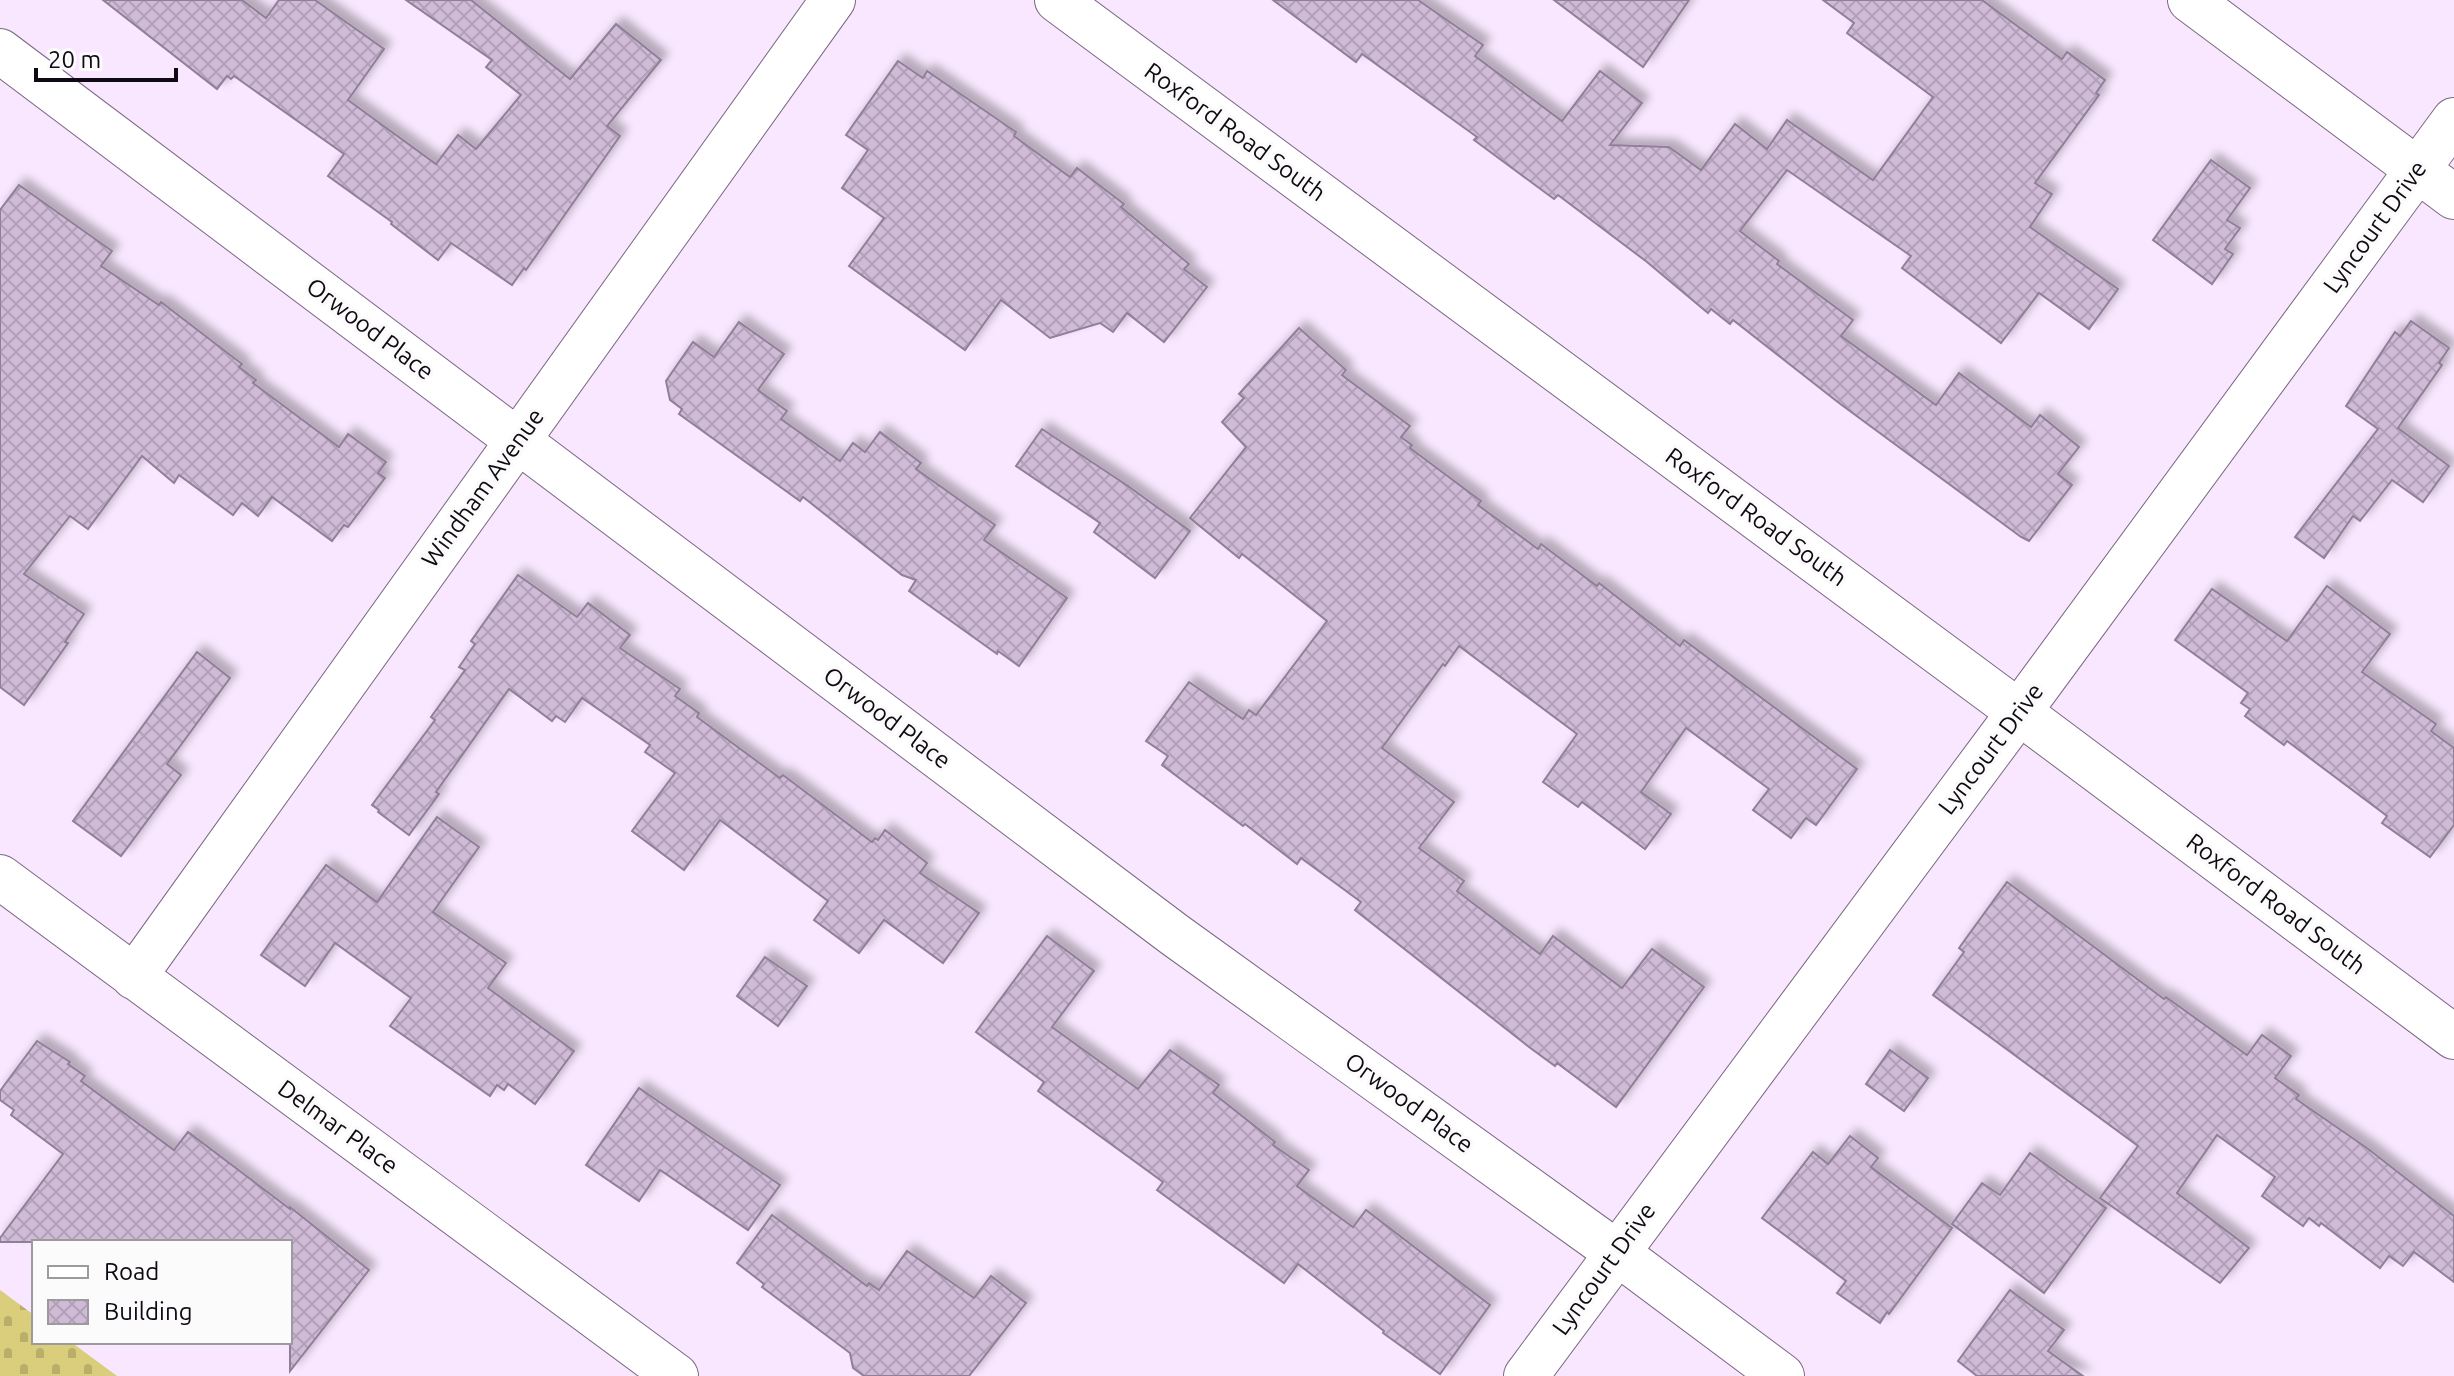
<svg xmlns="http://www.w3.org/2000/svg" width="2454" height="1376" font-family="Ubuntu,sans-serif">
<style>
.cemetery{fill:url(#cemetery-stones)}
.building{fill:url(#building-cross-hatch);stroke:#917e98;stroke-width:2;filter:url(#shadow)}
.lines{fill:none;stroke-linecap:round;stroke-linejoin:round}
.street-casing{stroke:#7b6882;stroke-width:46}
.street{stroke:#fff;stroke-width:44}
.labels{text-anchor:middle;stroke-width:7;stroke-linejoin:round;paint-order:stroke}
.street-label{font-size:24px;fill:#100913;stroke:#fbfbfb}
</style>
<defs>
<pattern id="cemetery-stones" width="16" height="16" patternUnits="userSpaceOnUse" patternTransform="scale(2)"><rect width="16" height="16" fill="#dacd7c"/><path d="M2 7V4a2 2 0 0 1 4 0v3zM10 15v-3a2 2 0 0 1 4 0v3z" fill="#baaf6a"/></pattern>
<pattern id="building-cross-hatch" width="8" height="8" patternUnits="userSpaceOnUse" patternTransform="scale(2)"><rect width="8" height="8" fill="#d0bbd7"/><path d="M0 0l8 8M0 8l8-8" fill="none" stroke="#b29fb8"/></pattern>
<filter id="shadow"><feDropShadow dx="7" dy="-7" stdDeviation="4" flood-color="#0004"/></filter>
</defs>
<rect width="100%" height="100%" fill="#f8e7fe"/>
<path class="cemetery" d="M 0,1290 L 34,1315 L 34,1342 L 71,1342 L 117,1376 L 0,1376 Z"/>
<g class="building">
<path d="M 103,0 L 242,0 L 266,18 L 279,0 L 315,0 L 384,49 L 348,100 L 436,164 L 458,135 L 476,149 L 521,95 L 486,67 L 492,60 L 406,0 L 471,0 L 570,79 L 616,24 L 661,60 L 607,126 L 620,136 L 526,270 L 524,268 L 512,285 L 451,243 L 438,260 L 391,224 L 392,222 L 328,176 L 344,154 L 234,76 L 231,79 L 227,76 L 217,89 Z"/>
<path d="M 1273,0 L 1418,0 L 1483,45 L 1475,56 L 1562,121 L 1600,71 L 1642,103 L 1610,145 L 1669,147 L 1701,170 L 1735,124 L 1767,149 L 1787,120 L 1873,180 L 1933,97 L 1847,33 L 1854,23 L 1823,0 L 1982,0 L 2062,59 L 2067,52 L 2105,80 L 2096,93 L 2099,95 L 2035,183 L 2052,194 L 2030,227 L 2118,289 L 2089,329 L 2039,293 L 2001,343 L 1902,268 L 1911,256 L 1787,170 L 1740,231 L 1779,261 L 1777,264 L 1853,320 L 1841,336 L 1936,405 L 1959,373 L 2031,427 L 2040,415 L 2079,447 L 2058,474 L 2072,485 L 2029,541 L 2021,537 L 1839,403 L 1733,320 L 1730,324 L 1711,309 L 1708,313 L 1647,262 L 1558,195 L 1554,199 L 1474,140 L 1477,137 L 1362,54 L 1356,62 Z"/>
<path d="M 1554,0 L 1689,0 L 1643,67 Z"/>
<path d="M 898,61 L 923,78 L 927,71 L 1016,132 L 1014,136 L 1070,177 L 1077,168 L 1124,204 L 1121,207 L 1189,264 L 1184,269 L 1207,287 L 1164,342 L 1127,313 L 1113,332 L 1100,323 L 1050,338 L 1001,300 L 965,350 L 849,266 L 884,218 L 842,188 L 868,150 L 846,135 Z"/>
<path d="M 2211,160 L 2250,188 L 2227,220 L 2240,228 L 2225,249 L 2233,254 L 2212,284 L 2153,240 Z"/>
<path d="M 19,185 L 112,251 L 101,266 L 159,305 L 161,302 L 242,364 L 239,367 L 256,380 L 253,383 L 339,447 L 348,434 L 386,462 L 378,473 L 385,478 L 348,527 L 344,525 L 332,541 L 272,497 L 258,516 L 242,503 L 233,515 L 179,475 L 174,483 L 142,456 L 88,529 L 70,516 L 24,574 L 84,614 L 65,642 L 68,643 L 24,705 L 0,687 L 0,210 Z"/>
<path d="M 2411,321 L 2449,348 L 2439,363 L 2442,365 L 2398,428 L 2449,466 L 2423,502 L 2392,480 L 2360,521 L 2353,516 L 2324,558 L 2295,537 L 2378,429 L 2346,406 L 2395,332 L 2400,336 Z"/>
<path d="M 739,322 L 784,354 L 758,390 L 787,411 L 781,419 L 840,461 L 853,443 L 865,452 L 880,432 L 921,463 L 916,469 L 995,525 L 984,540 L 1067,598 L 1019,666 L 998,651 L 997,654 L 909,591 L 916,580 L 902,575 L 803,497 L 800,501 L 679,414 L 682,409 L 670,400 L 666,381 L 693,342 L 714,357 Z"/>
<path d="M 1299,328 L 1346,370 L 1342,375 L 1410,426 L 1401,437 L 1412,445 L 1410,448 L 1481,501 L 1478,505 L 1538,549 L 1541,544 L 1597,586 L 1599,583 L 1680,646 L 1684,640 L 1857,769 L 1816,825 L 1806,818 L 1791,838 L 1753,810 L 1769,789 L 1686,728 L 1641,792 L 1671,814 L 1645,849 L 1582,802 L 1578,807 L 1543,782 L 1577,734 L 1459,646 L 1445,666 L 1443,664 L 1382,748 L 1454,802 L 1419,848 L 1464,881 L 1457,891 L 1540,954 L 1553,936 L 1622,988 L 1652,949 L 1704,987 L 1616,1107 L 1557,1063 L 1555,1066 L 1529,1047 L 1355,910 L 1361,902 L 1301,858 L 1297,864 L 1245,824 L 1243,826 L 1162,765 L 1168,756 L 1146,741 L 1189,682 L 1243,719 L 1249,710 L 1256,715 L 1327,621 L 1242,554 L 1239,558 L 1190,518 L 1246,447 L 1222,422 L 1244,398 L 1239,394 Z"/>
<path d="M 1042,429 L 1128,486 L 1190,531 L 1155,578 L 1094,532 L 1100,523 L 1016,466 Z"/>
<path d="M 518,575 L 577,617 L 588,603 L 630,635 L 620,648 L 680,689 L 675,696 L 699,713 L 697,717 L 780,778 L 783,775 L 872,842 L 875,838 L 878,840 L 885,830 L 927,863 L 920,873 L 979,913 L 943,963 L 884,920 L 859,953 L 814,920 L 828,901 L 720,820 L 684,870 L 632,831 L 675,773 L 645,752 L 650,745 L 582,698 L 565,722 L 556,716 L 552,721 L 509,689 L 436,792 L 439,794 L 409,835 L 378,812 L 379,810 L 372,805 L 435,720 L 431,717 L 465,670 L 459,667 L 475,644 L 471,641 Z"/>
<path d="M 2327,586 L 2390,634 L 2362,672 L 2436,724 L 2431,731 L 2454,748 L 2454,825 L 2430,857 L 2382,823 L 2387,816 L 2287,741 L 2284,745 L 2245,716 L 2250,709 L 2241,703 L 2248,693 L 2175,640 L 2212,589 L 2287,641 Z"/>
<path d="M 197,652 L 230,678 L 167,764 L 181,775 L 121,856 L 73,821 Z"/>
<path d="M 437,817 L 479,847 L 433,912 L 506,963 L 488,988 L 574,1051 L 535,1104 L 508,1084 L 504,1090 L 497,1085 L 490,1096 L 390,1026 L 411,998 L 335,943 L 305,986 L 261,955 L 326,865 L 377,902 Z"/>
<path d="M 2007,882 L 2164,999 L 2166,997 L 2247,1055 L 2262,1035 L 2291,1056 L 2275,1078 L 2299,1095 L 2296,1099 L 2367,1148 L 2454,1216 L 2454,1282 L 2414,1252 L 2403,1266 L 2389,1256 L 2380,1268 L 2321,1223 L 2319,1226 L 2309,1218 L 2303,1226 L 2262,1196 L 2275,1177 L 2217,1135 L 2177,1193 L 2249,1248 L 2220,1283 L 2100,1198 L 2138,1146 L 1933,995 L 1964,952 L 1959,948 Z"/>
<path d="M 1047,936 L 1094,971 L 1052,1027 L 1138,1089 L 1170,1050 L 1219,1085 L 1213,1093 L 1275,1142 L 1273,1145 L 1309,1170 L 1297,1186 L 1353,1227 L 1366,1210 L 1490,1305 L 1440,1374 L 1383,1333 L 1384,1331 L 1298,1264 L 1284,1283 L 1157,1190 L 1163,1182 L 1038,1091 L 1044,1082 L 976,1032 Z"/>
<path d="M 765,957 L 807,986 L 778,1026 L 737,996 Z"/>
<path d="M 37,1041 L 70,1062 L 68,1064 L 85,1076 L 81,1081 L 174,1150 L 188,1132 L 290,1209 L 290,1207 L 369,1270 L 290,1371 L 290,1242 L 0,1242 L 0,1238 L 63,1154 L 11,1115 L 14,1110 L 0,1100 L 0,1091 Z"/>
<path d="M 1890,1050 L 1928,1078 L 1904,1111 L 1866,1084 Z"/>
<path d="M 639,1088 L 780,1185 L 748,1230 L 660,1170 L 639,1201 L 586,1165 Z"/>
<path d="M 1850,1136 L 1878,1158 L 1871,1167 L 1952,1228 L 1889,1314 L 1887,1312 L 1880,1323 L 1837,1293 L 1846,1281 L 1762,1218 L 1813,1152 L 1828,1164 Z"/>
<path d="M 2030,1153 L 2106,1208 L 2044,1293 L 1952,1224 L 1982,1183 L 2000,1195 Z"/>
<path d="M 772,1215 L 867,1286 L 869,1283 L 879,1290 L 907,1251 L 974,1298 L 991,1276 L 1026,1303 L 969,1376 L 864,1376 L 853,1368 L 850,1353 L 762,1287 L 764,1284 L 737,1263 Z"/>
<path d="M 2010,1290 L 2064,1330 L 2048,1351 L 2083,1376 L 1977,1376 L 1958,1361 Z"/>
</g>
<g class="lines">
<g class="street-casing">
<g id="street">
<path d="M 1057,0 L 2019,712 L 2454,1037"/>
<path d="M 2190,0 L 2454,197"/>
<path d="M 0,51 L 1175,935 L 1616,1252 L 1782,1376"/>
<path d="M 0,877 L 676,1376"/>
<path d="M 134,977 L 833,0"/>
<path d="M 1526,1376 L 2019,712 L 2454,120"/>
</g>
</g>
<use href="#street" class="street"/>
</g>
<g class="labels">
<g class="street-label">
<text transform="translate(1235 132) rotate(36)" y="8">Roxford Road South</text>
<text transform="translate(2375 227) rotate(-54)" y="8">Lyncourt Drive</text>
<text transform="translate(370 329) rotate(37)" y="8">Orwood Place</text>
<text transform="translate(483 488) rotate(-54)" y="8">Windham Avenue</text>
<text transform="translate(1756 517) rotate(36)" y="8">Roxford Road South</text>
<text transform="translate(887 718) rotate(37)" y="8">Orwood Place</text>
<text transform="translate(1991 749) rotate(-53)" y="8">Lyncourt Drive</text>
<text transform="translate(2276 904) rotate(37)" y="8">Roxford Road South</text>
<text transform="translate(1409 1103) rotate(36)" y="8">Orwood Place</text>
<text transform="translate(338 1127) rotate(36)" y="8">Delmar Place</text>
<text transform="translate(1604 1269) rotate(-54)" y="8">Lyncourt Drive</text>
</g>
</g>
<rect x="32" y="1240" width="260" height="104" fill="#fbfbfb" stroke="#9d9a9e" stroke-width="2"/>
<rect x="48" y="1266" width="40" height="12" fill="#ffffff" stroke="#9d9a9e" stroke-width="2"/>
<text x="104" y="1280" font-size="24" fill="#100913">Road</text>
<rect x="48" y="1300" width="40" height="24" fill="url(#building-cross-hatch)" stroke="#9d9a9e" stroke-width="2"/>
<text x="104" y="1320" font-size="24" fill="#100913">Building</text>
<path d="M36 68v12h140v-12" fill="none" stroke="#100913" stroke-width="4"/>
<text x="48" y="68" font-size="24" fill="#100913" stroke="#fbfbfb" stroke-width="6" paint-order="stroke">20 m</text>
</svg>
